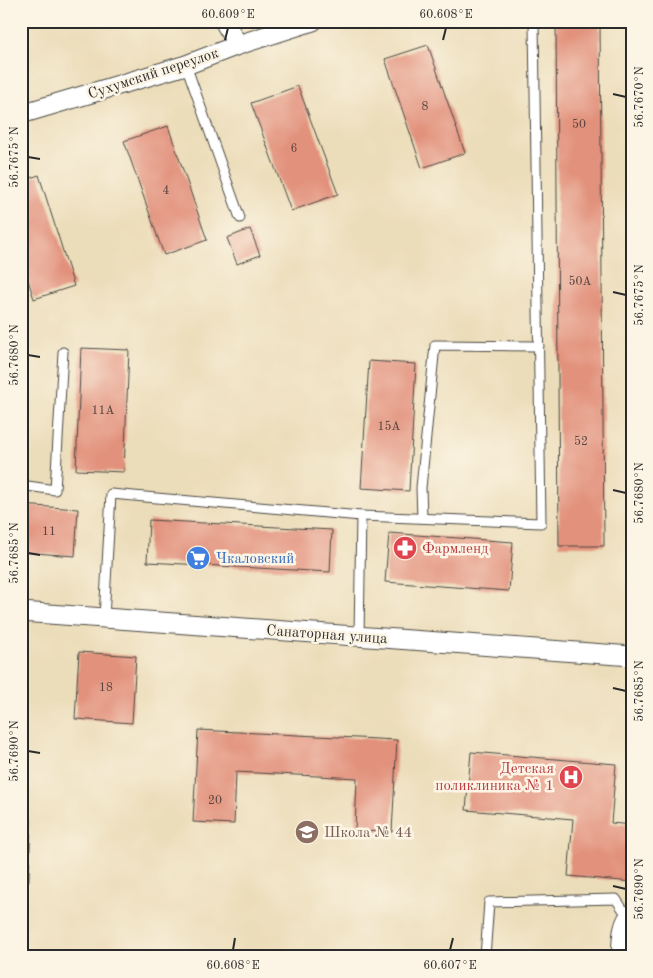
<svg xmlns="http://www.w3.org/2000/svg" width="653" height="978" font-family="'Old Standard TT',serif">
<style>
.building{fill:#e2917c}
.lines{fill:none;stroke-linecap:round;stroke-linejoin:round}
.service-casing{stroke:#484640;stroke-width:11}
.minor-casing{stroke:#484640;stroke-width:21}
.service{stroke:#fff;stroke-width:9}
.minor{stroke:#fff;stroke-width:19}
.ticks{fill:none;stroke:#2b2b2b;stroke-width:2}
.labels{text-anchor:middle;stroke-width:5;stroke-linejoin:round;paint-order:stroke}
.number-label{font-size:12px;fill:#59443f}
.street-label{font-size:15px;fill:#2b2b2b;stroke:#fcf5e5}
.health-label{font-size:15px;fill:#be3a42;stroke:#fcf5e5;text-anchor:start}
.shop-label{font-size:15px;fill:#366cbe;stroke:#fcf5e5;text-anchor:start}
.education-label{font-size:15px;fill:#785e54;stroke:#fcf5e5;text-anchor:start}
.neatline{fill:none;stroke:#2b2b2b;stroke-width:2}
.ticks-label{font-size:12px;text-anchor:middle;fill:#2b2b2b}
</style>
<rect width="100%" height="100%" fill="#fcf5e5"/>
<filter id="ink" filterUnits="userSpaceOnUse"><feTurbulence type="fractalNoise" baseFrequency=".02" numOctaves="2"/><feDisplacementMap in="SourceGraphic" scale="10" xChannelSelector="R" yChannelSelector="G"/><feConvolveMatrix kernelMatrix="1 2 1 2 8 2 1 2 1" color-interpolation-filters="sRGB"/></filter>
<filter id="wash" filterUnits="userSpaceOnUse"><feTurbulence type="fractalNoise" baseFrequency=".0096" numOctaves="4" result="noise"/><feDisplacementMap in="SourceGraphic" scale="20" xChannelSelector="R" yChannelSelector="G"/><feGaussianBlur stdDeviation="1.12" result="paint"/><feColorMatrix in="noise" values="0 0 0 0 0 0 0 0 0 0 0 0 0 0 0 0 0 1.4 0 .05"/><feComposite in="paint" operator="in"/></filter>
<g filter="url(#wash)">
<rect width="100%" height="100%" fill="#ecddba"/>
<g id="blocks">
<g class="building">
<path d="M 556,21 L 600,21 L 604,546 L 559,546 Z"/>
<path d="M 428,45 L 465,153 L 422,168 L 385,59 Z"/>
<path d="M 298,86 L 338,194 L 291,211 L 251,103 Z"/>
<path d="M 168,126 L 207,240 L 164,255 L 124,141 Z"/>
<path d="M 39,175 L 74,286 L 34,299 L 21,258 L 21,181 Z"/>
<path d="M 250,229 L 260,255 L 237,264 L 227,238 Z"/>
<path d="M 81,348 L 129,350 L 124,472 L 76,470 Z"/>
<path d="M 369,361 L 416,364 L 409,491 L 361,488 Z"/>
<path d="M 21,505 L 78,509 L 75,556 L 21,552 Z"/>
<path d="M 149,520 L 332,530 L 330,572 L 147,562 Z"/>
<path d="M 389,533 L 513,542 L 509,591 L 385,582 Z"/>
<path d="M 79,652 L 136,656 L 132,723 L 75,719 Z"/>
<path d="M 198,730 L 397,740 L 392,832 L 355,831 L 357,778 L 236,772 L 234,824 L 193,822 Z"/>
<path d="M 471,752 L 616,764 L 611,823 L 632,825 L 632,882 L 568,876 L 573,819 L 466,810 Z"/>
</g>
</g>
</g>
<g filter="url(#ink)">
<use href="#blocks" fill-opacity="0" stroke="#484640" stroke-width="1"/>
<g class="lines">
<g class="service-casing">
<g id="service">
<path d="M 186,65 L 240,218"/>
<path d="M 21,485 L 55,490 L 63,352"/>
<path d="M 361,516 L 541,523 L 534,21"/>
<path d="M 422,518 L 421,488 L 435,345 L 539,346"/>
<path d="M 104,618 L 111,494 L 361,516 L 359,636"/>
<path d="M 21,817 L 26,820 L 24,879 L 21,881"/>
<path d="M 485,957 L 489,902 L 616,899 L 628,917"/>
</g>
</g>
<g class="minor-casing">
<g id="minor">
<path d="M 224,21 L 238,45"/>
<path d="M 21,114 L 186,65 L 238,45 L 313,21"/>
<path d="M 21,612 L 632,656"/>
<path d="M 621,957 C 622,944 621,922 632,914"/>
</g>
</g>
<use href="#service" class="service"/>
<use href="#minor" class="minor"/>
</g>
</g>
<path class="ticks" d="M 225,40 L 228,28M 443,40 L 446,28M 613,94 L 626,97M 28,157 L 40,159M 613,292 L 626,295M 28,355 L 40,357M 613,490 L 626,493M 28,553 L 40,555M 613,688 L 626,691M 28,751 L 40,753M 613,886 L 626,889M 233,950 L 235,938M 450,950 L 453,938"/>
<defs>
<g id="pharmacy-disc" transform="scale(1.25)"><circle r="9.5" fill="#e0444e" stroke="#fcf5e5"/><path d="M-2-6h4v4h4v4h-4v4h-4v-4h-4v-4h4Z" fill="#fff"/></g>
<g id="supermarket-disc" transform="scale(1.25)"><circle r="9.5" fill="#3f7fe0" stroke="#fcf5e5"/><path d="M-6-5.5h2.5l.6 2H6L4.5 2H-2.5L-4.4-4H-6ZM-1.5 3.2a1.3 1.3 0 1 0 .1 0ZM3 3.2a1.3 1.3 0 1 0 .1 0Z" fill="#fff"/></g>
<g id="hospital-disc" transform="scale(1.25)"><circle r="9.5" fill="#e0444e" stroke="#fcf5e5"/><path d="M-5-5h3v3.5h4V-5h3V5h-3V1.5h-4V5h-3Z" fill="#fff"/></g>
<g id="school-disc" transform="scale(1.25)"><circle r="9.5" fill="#8d6e63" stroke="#fcf5e5"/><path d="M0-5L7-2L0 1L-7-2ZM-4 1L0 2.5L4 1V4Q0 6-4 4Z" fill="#fff"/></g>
</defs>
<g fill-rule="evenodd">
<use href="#pharmacy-disc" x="405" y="548"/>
<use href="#supermarket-disc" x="198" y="558"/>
<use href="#hospital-disc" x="571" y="777"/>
<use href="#school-disc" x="307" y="832"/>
</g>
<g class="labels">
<g class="number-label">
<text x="425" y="110">8</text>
<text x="579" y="128">50</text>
<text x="294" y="152">6</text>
<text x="166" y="194">4</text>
<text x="580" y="285">50А</text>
<text x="103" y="414">11А</text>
<text x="389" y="430">15А</text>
<text x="581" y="445">52</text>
<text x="49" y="535">11</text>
<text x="106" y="691">18</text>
<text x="215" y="804">20</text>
</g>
<g class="street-label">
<text transform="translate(153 73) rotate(-18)" y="5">Сухумский переулок</text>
<text transform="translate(327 634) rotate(4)" y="5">Санаторная улица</text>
</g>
<g class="health-label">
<text x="422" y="553">Фармленд</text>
<text x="554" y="773" text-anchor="end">Детская<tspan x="554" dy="17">поликлиника № 1</tspan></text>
</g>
<g class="shop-label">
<text x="216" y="563">Чкаловский</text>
</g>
<g class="education-label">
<text x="324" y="837">Школа № 44</text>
</g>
</g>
<rect width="653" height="978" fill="none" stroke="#fcf5e5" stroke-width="55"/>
<rect x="28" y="28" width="598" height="922" class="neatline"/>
<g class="ticks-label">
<text x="228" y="18">60.609°E</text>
<text x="446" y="18">60.608°E</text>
<text transform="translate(639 97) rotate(-90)" y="4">56.7670°N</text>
<text transform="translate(14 157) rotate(-90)" y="4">56.7675°N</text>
<text transform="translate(639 295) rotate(-90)" y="4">56.7675°N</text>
<text transform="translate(14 355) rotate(-90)" y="4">56.7680°N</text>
<text transform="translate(639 493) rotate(-90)" y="4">56.7680°N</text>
<text transform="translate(14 553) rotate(-90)" y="4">56.7685°N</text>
<text transform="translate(639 691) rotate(-90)" y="4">56.7685°N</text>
<text transform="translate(14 751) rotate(-90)" y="4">56.7690°N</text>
<text transform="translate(639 889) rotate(-90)" y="4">56.7690°N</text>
<text x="233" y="969">60.608°E</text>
<text x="450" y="969">60.607°E</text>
</g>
</svg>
